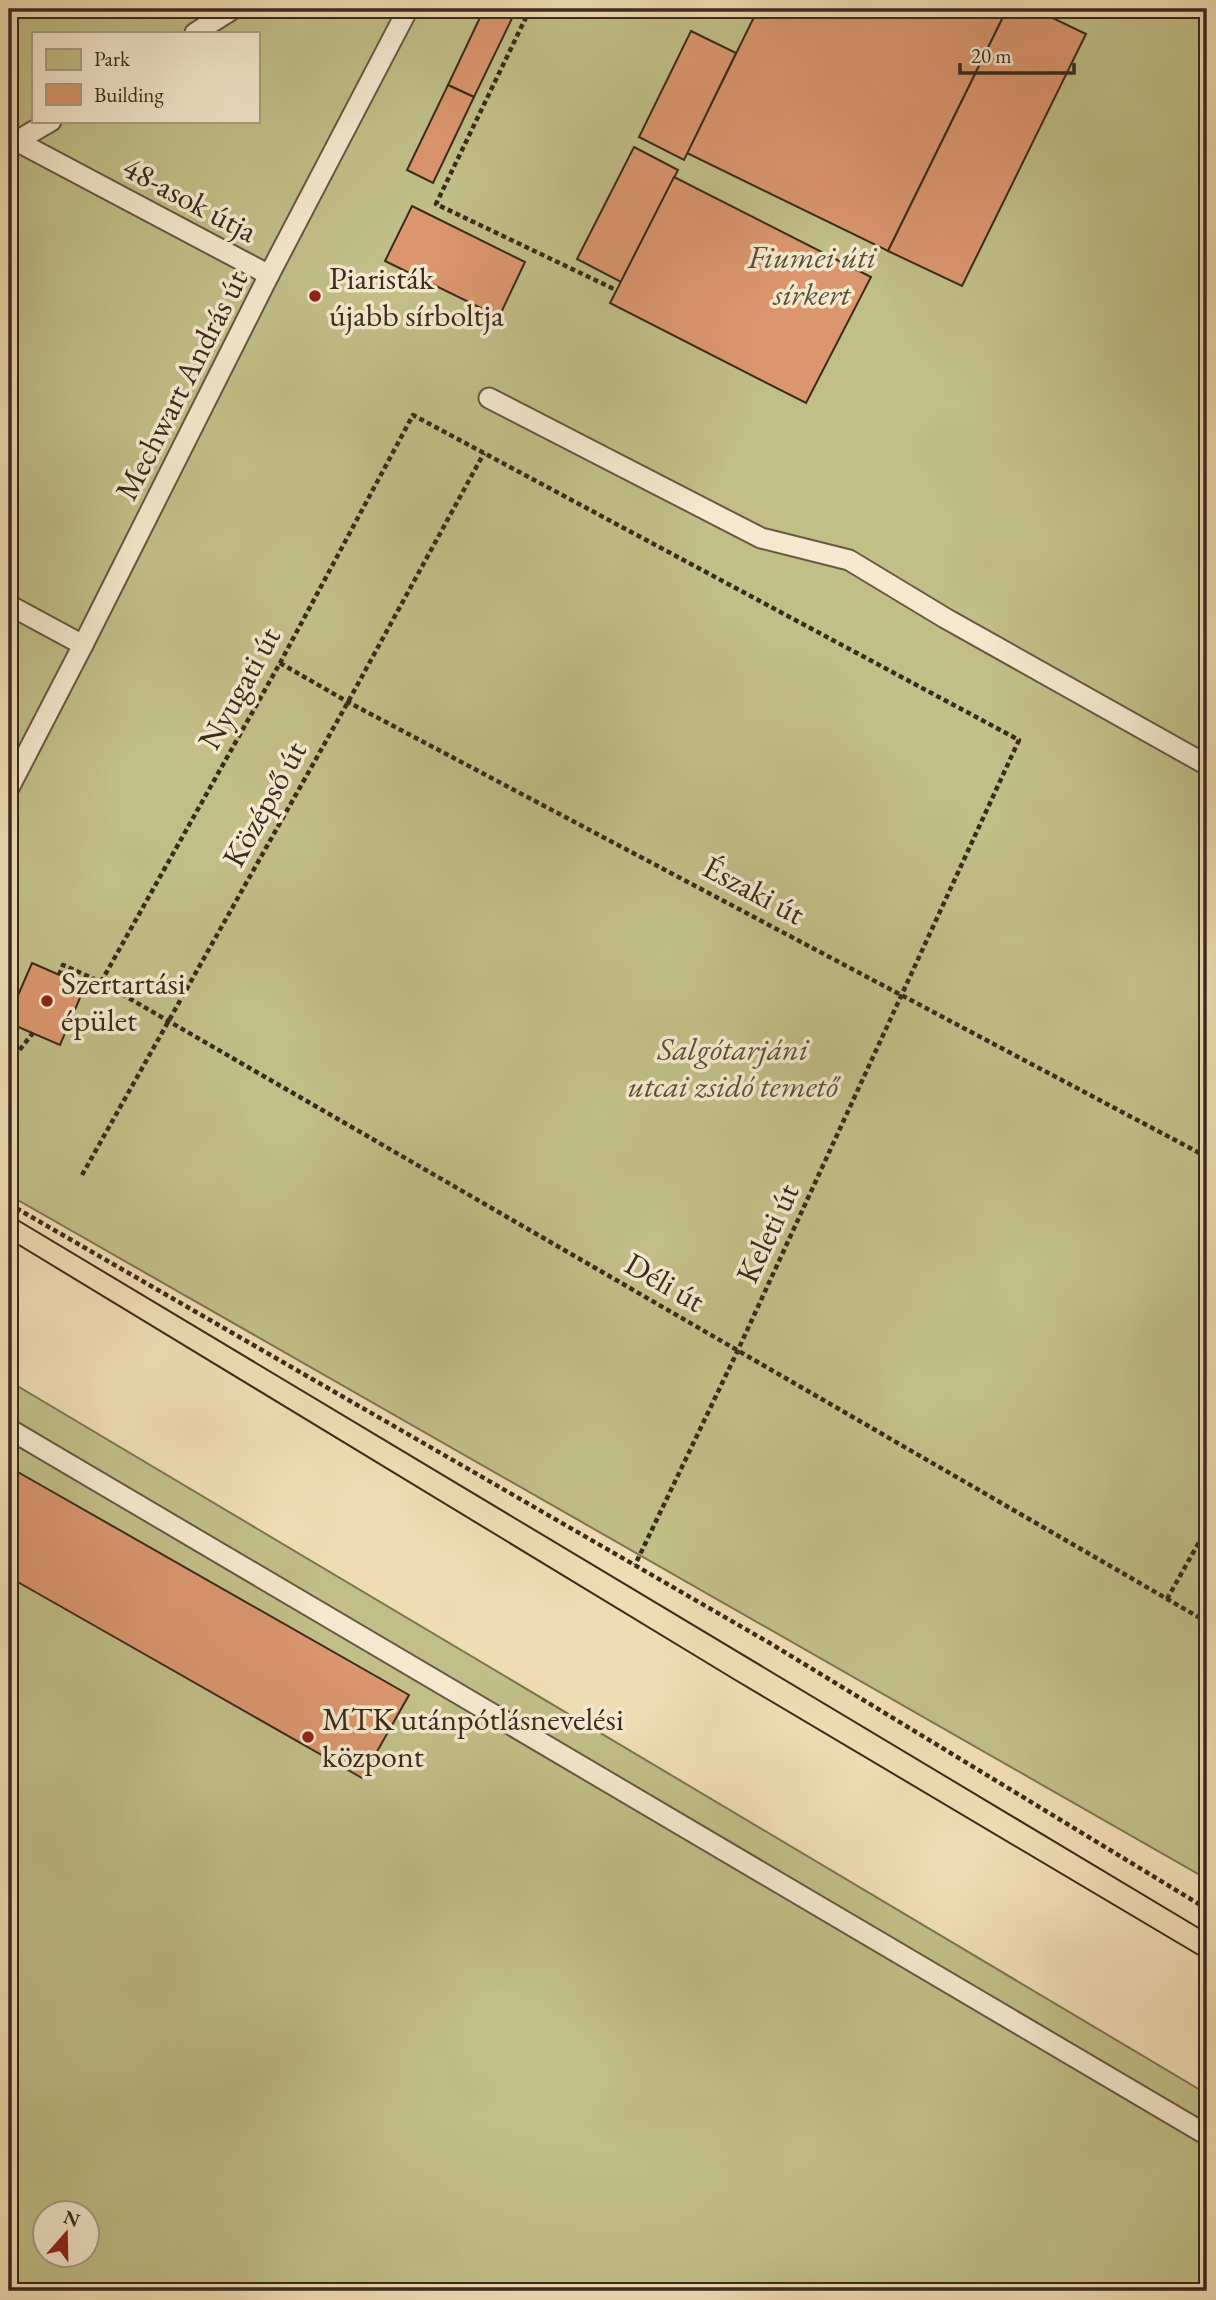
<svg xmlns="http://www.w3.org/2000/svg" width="1216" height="2300" font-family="'EB Garamond',serif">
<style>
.green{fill:#c1be87;stroke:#7d7452;stroke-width:2;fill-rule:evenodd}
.building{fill:#db966e;stroke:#392b1d;stroke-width:2}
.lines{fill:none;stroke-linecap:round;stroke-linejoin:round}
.service-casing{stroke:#675743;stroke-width:23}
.path{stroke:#392b1d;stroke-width:4.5;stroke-dasharray:5 3.5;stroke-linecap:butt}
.service{stroke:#f5e8ce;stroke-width:19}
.tram{stroke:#392b1d;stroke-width:2}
.poi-dot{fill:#8f2418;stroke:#f5e8ce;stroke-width:2.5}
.labels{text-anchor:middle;stroke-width:7;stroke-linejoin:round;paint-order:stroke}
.street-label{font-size:32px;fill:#392b1d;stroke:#f5e8ce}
.park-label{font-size:32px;font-style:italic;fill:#5b5038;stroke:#f5e8ce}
.poi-label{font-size:32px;fill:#392b1d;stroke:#f5e8ce;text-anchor:start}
</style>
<rect width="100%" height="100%" fill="#f0dcb4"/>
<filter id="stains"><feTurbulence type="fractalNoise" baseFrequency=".00286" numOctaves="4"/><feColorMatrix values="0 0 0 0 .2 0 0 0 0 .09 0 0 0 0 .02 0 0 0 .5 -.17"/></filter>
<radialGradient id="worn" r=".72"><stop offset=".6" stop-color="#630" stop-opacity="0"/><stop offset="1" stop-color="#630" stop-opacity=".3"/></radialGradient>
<g class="green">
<path d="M 9,9 L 1207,9 L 1207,1879 L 9,1195 ZM 33,33 L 257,33 L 257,121 L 33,121 Z"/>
<path d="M 9,1381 L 1207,2094 L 1207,2291 L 9,2291 ZM 46,2212 L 88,2212 L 88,2254 L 46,2254 Z"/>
</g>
<g class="building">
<path d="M 484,9 L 516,10 L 474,97 L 448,85 Z"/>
<path d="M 758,9 L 1007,9 L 888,251 L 687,153 Z"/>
<path d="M 1007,9 L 1034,9 L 1086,34 L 962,286 L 888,251 Z"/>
<path d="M 691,31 L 736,53 L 684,160 L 639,137 Z"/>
<path d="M 448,85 L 474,97 L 433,183 L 407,170 Z"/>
<path d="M 634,147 L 678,170 L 621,282 L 577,259 Z"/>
<path d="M 674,177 L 871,277 L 806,403 L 610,303 Z"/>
<path d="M 412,206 L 525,262 L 499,317 L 385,261 Z"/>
<path d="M 32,963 L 85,986 L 60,1045 L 9,1023 L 9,1016 Z"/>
<path d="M 9,1467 L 409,1695 L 362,1778 L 9,1577 Z"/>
</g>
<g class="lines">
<g class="service-casing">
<g id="service">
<path d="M 195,33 L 233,9"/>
<path d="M 9,137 L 269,275"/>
<path d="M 10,145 L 51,121"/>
<path d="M 489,398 L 761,538 L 849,560 L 945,618 L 1207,765"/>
<path d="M 9,605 L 83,645"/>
<path d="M 9,788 L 83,645 L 269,275 L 408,9"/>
<path d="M 9,1429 L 1207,2135"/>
</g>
</g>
<g class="path">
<path d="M 530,9 L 436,204 L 616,290"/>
<path d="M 280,663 L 348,702 L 1207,1157"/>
<path d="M 59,975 L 63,965 L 101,982 L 1207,1622"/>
<path d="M 101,982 L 280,663 L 413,415 L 1019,740 L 738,1350 L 635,1565"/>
<path d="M 9,1063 L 33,1033"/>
<path d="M 82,1175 L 348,702 L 484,453"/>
<path d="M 9,1204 L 768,1642 L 1207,1909"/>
<path d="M 1167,1599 L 1207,1528"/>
</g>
<use href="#service" class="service"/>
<g class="tram">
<path d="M 9,1215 L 1207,1933"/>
<path d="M 9,1239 L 737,1681 L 1207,1960"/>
</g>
</g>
<g class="poi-dot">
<circle cx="315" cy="296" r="7"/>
<circle cx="47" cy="1001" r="7"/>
<circle cx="308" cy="1737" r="7"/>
</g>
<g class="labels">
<g class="street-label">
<text transform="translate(190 199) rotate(28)" y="11">48-asok útja</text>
<text transform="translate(181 385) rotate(-63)" y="11">Mechwart András út</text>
<text transform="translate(239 688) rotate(-61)" y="11">Nyugati út</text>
<text transform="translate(264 804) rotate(-61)" y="11">Középső út</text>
<text transform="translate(754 890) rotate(28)" y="11">Északi út</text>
<text transform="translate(767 1233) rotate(-65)" y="11">Keleti út</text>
<text transform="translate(665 1282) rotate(30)" y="11">Déli út</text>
</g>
<g class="park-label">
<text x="812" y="268">Fiumei úti<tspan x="812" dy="37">sírkert</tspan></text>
<text x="733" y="1060">Salgótarjáni<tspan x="733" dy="37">utcai zsidó temető</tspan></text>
</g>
<g class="poi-label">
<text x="329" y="289">Piaristák<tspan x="329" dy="37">újabb sírboltja</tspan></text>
<text x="61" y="994">Szertartási<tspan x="61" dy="37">épület</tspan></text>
<text x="322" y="1730">MTK utánpótlásnevelési<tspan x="322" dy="37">központ</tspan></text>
</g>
</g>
<rect width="1216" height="2300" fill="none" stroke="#f0dcb4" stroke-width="35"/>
<rect x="10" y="10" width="1195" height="2279" fill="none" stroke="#392b1d" stroke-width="3.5"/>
<rect x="18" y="18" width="1181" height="2265" fill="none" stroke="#392b1d" stroke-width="2"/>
<rect x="32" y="32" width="228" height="91" fill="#f5e8ce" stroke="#aa9c87" stroke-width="2"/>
<rect x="46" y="49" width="35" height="21" fill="#c1be87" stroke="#aa9c87" stroke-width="2"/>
<text x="94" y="66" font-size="21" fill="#392b1d">Park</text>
<rect x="46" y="84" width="35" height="21" fill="#db966e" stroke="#aa9c87" stroke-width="2"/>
<text x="94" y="102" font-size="21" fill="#392b1d">Building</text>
<g transform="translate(66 2234) rotate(20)"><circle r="33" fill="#f5e8ce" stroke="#aa9c87" stroke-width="2"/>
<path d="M0-5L12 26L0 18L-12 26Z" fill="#8f2418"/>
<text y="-10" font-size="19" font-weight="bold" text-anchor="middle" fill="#392b1d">N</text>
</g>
<path d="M960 63v10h114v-10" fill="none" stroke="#392b1d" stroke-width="3.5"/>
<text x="971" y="63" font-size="21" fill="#392b1d" stroke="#f5e8ce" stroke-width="5" paint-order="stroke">20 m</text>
<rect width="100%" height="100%" filter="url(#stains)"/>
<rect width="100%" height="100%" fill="url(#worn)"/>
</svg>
